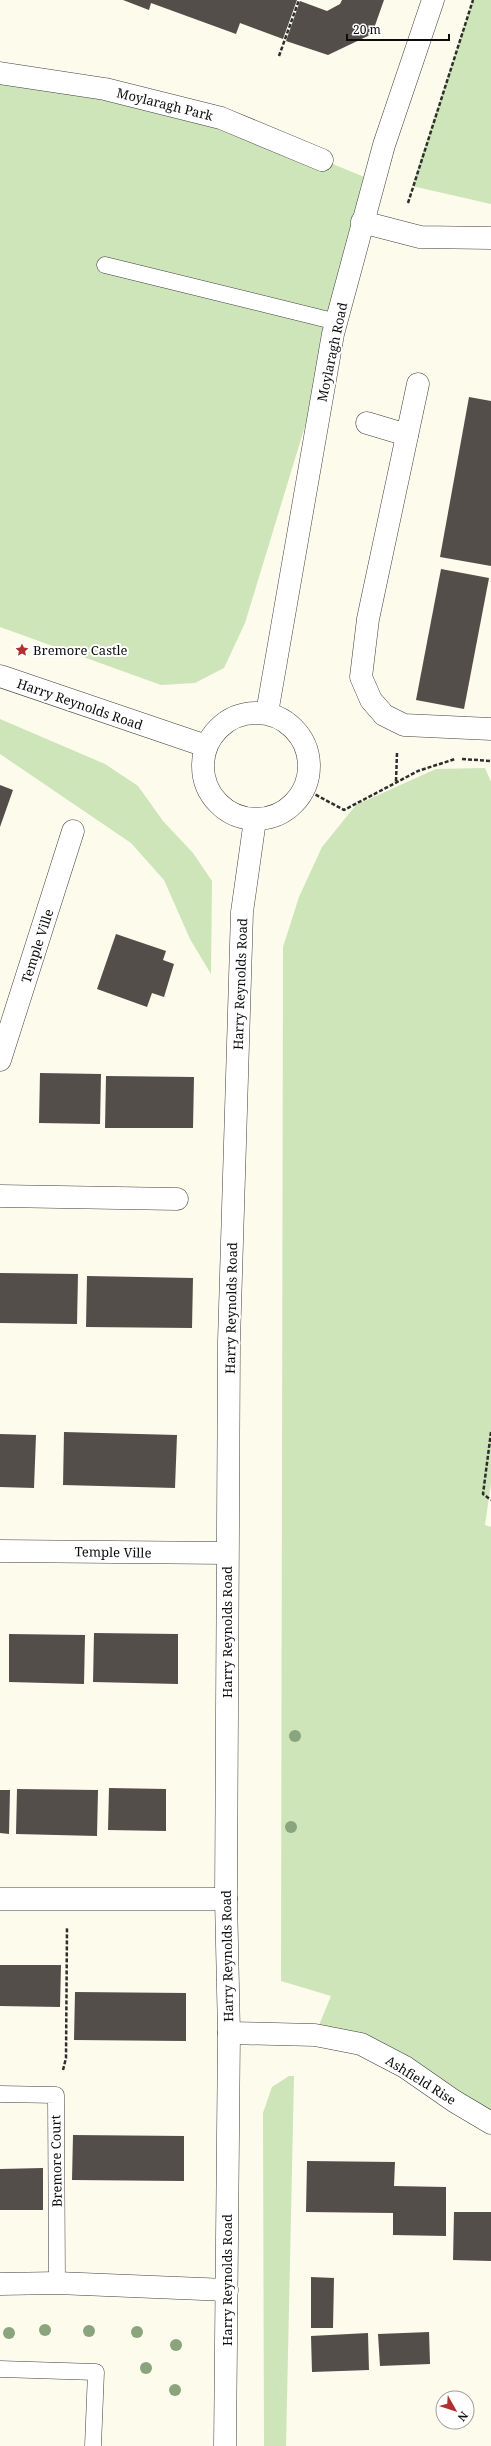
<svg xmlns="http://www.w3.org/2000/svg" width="491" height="2446" font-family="'Noto Serif',serif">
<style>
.green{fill:#cde5b9}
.building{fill:#534e49}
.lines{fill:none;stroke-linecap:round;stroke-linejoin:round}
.service-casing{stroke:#3f3f3f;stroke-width:17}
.minor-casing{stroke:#3f3f3f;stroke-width:23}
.tertiary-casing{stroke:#3f3f3f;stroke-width:23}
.path{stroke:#2e2e2e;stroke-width:2.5;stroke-dasharray:4 2;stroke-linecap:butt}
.service{stroke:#fff;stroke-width:16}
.minor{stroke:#fff;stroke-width:22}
.tertiary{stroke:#fff;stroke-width:22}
.tree{fill:#8aa47d}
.labels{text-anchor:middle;stroke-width:4;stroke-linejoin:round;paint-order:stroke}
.street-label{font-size:13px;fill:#0c0c0c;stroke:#fff}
.poi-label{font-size:13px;fill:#0c0c0c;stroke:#fff;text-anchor:start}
</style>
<rect width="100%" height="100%" fill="#fdfbec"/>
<g class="green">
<path d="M 473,0 L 491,0 L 491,204 L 412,186 Z"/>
<path d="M 0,73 L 221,118 L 374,181 L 333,334 L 245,623 L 224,668 L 195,683 L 161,685 L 0,627 Z"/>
<path d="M 0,719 L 105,764 L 138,786 L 163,821 L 193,853 L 212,881 L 211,974 L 190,939 L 164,880 L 131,843 L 0,754 Z"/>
<path d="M 485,768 L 491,782 L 491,1483 L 485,1525 L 491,1527 L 491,2123 L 405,2067 L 315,2035 L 331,1996 L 281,1981 L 283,947 L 299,897 L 322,847 L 356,805 L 436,769 Z"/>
<path d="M 289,2076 L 294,2076 L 286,2446 L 264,2446 L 263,2113 L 272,2087 Z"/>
</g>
<g class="building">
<path d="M 123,0 L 297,0 L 283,39 L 240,23 L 236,34 L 151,3 L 149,10 Z"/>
<path d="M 342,0 L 384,0 L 372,34 L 328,55 L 286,41 L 300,1 L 327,11 L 340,4 Z"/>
<path d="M 469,397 L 491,401 L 491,566 L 440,557 Z"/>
<path d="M 441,569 L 489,578 L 464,709 L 416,700 Z"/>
<path d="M 0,785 L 13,790 L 0,827 Z"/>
<path d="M 116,934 L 166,951 L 163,960 L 174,964 L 164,997 L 152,993 L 147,1007 L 97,989 Z"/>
<path d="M 40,1073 L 101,1074 L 100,1124 L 39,1123 Z"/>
<path d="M 106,1076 L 194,1077 L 193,1128 L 105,1128 Z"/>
<path d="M 0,1273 L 78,1274 L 77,1324 L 0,1323 Z"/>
<path d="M 87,1276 L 193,1278 L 192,1328 L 86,1327 Z"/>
<path d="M 64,1432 L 177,1435 L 175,1488 L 63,1485 Z"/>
<path d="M 0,1434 L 36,1435 L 34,1488 L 0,1487 Z"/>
<path d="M 94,1633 L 178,1634 L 178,1684 L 93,1682 Z"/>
<path d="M 9,1634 L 85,1635 L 84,1684 L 9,1682 Z"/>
<path d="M 109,1788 L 166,1789 L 166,1831 L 108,1830 Z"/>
<path d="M 17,1789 L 98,1790 L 97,1836 L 16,1834 Z"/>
<path d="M 0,1790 L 10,1790 L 9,1834 L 0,1833 Z"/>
<path d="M 0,1965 L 61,1965 L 60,2007 L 0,2006 Z"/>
<path d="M 75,1992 L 186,1993 L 186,2041 L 74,2040 Z"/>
<path d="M 73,2135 L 184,2136 L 184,2181 L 72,2180 Z"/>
<path d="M 307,2161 L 395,2162 L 394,2186 L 446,2187 L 446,2236 L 393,2235 L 393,2213 L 306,2212 Z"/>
<path d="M 43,2168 L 43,2210 L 0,2210 L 0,2169 Z"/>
<path d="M 454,2212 L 491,2212 L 491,2261 L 453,2260 Z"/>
<path d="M 311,2277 L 334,2278 L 333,2328 L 311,2328 Z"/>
<path d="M 429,2332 L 430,2364 L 380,2366 L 378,2334 Z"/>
<path d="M 368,2333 L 369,2370 L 312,2372 L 311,2336 Z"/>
</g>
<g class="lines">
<g class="service-casing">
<g id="service">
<path d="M 105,265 L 337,322"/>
<path d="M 0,2094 L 56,2095 L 57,2283"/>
<path d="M 0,2369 L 96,2372 L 93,2446"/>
</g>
</g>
<g class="minor-casing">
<g id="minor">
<path d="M 0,73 L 105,89 L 221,118 L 322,160"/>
<path d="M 362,222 L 420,237 L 491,238"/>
<path d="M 418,384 L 368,619 L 361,677 L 371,700 L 384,715 L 404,725 L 491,729"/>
<path d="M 367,423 L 407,435"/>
<path d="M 0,1060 L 73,831"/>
<path d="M 0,1196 L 177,1199"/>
<path d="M 0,1551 L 227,1553"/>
<path d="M 0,1899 L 226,1899"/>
<path d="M 229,2033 L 315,2035 L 361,2044 L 405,2067 L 454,2101 L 491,2123"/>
<path d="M 0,2284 L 57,2283 L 227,2290"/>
</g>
</g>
<g class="tertiary-casing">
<g id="tertiary">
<path d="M 0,676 L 206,746"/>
<circle cx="256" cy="766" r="53"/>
<path d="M 267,713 L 333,334 L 384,145 L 433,0"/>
<path d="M 225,2446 L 229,2033 L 226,1899 L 229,1341 L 242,912 L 255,820"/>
</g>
</g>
<g class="path">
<path d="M 279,56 L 299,0"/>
<path d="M 408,203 L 473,0"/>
<path d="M 462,759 L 491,761"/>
<path d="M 396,781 L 397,753"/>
<path d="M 305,789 L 344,810 L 418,771 L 455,759"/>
<path d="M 491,1432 L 483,1494 L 491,1500"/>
<path d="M 63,2070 L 66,2058 L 67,1927"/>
</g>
<use href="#service" class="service"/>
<use href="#minor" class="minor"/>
<use href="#tertiary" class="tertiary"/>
</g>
<g class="tree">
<circle cx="295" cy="1736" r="6"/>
<circle cx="291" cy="1827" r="6"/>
<circle cx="45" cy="2330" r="6"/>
<circle cx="89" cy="2331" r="6"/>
<circle cx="137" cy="2332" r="6"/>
<circle cx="9" cy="2333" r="6"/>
<circle cx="176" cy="2345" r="6"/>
<circle cx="146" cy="2368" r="6"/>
<circle cx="175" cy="2390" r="6"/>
</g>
<defs>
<g id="sight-bare" transform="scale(1.08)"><path d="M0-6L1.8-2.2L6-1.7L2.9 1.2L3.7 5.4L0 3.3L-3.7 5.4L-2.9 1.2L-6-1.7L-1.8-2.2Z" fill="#af3130" stroke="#fff" stroke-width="2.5" paint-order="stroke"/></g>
</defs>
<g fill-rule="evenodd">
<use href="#sight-bare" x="22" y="650"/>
</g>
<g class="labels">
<g class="street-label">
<text transform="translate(165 104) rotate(14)" y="5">Moylaragh Park</text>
<text transform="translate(332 352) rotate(-78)" y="5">Moylaragh Road</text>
<text transform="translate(80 704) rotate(19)" y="5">Harry Reynolds Road</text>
<text transform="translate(37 946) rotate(-72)" y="5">Temple Ville</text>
<text transform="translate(240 984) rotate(-88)" y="5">Harry Reynolds Road</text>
<text transform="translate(231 1308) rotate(-89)" y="5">Harry Reynolds Road</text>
<text transform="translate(113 1552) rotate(1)" y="5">Temple Ville</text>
<text transform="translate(227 1632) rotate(-90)" y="5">Harry Reynolds Road</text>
<text transform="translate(227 1956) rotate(-91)" y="5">Harry Reynolds Road</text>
<text transform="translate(421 2080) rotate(32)" y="5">Ashfield Rise</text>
<text transform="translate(56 2161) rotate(-91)" y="5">Bremore Court</text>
<text transform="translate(227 2280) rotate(-90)" y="5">Harry Reynolds Road</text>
</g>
<g class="poi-label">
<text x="33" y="655">Bremore Castle</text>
</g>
</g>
<g transform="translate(455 2410) rotate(129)"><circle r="19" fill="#ffffff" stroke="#9e9e9e"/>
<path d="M0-3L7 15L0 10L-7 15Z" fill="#af3130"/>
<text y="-6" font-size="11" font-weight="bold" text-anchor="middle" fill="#0c0c0c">N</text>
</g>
<path d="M347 34v6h102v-6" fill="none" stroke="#0c0c0c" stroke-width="2"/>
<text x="353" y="34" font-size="12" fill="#0c0c0c" stroke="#ffffff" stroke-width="3" paint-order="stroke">20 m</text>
</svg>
